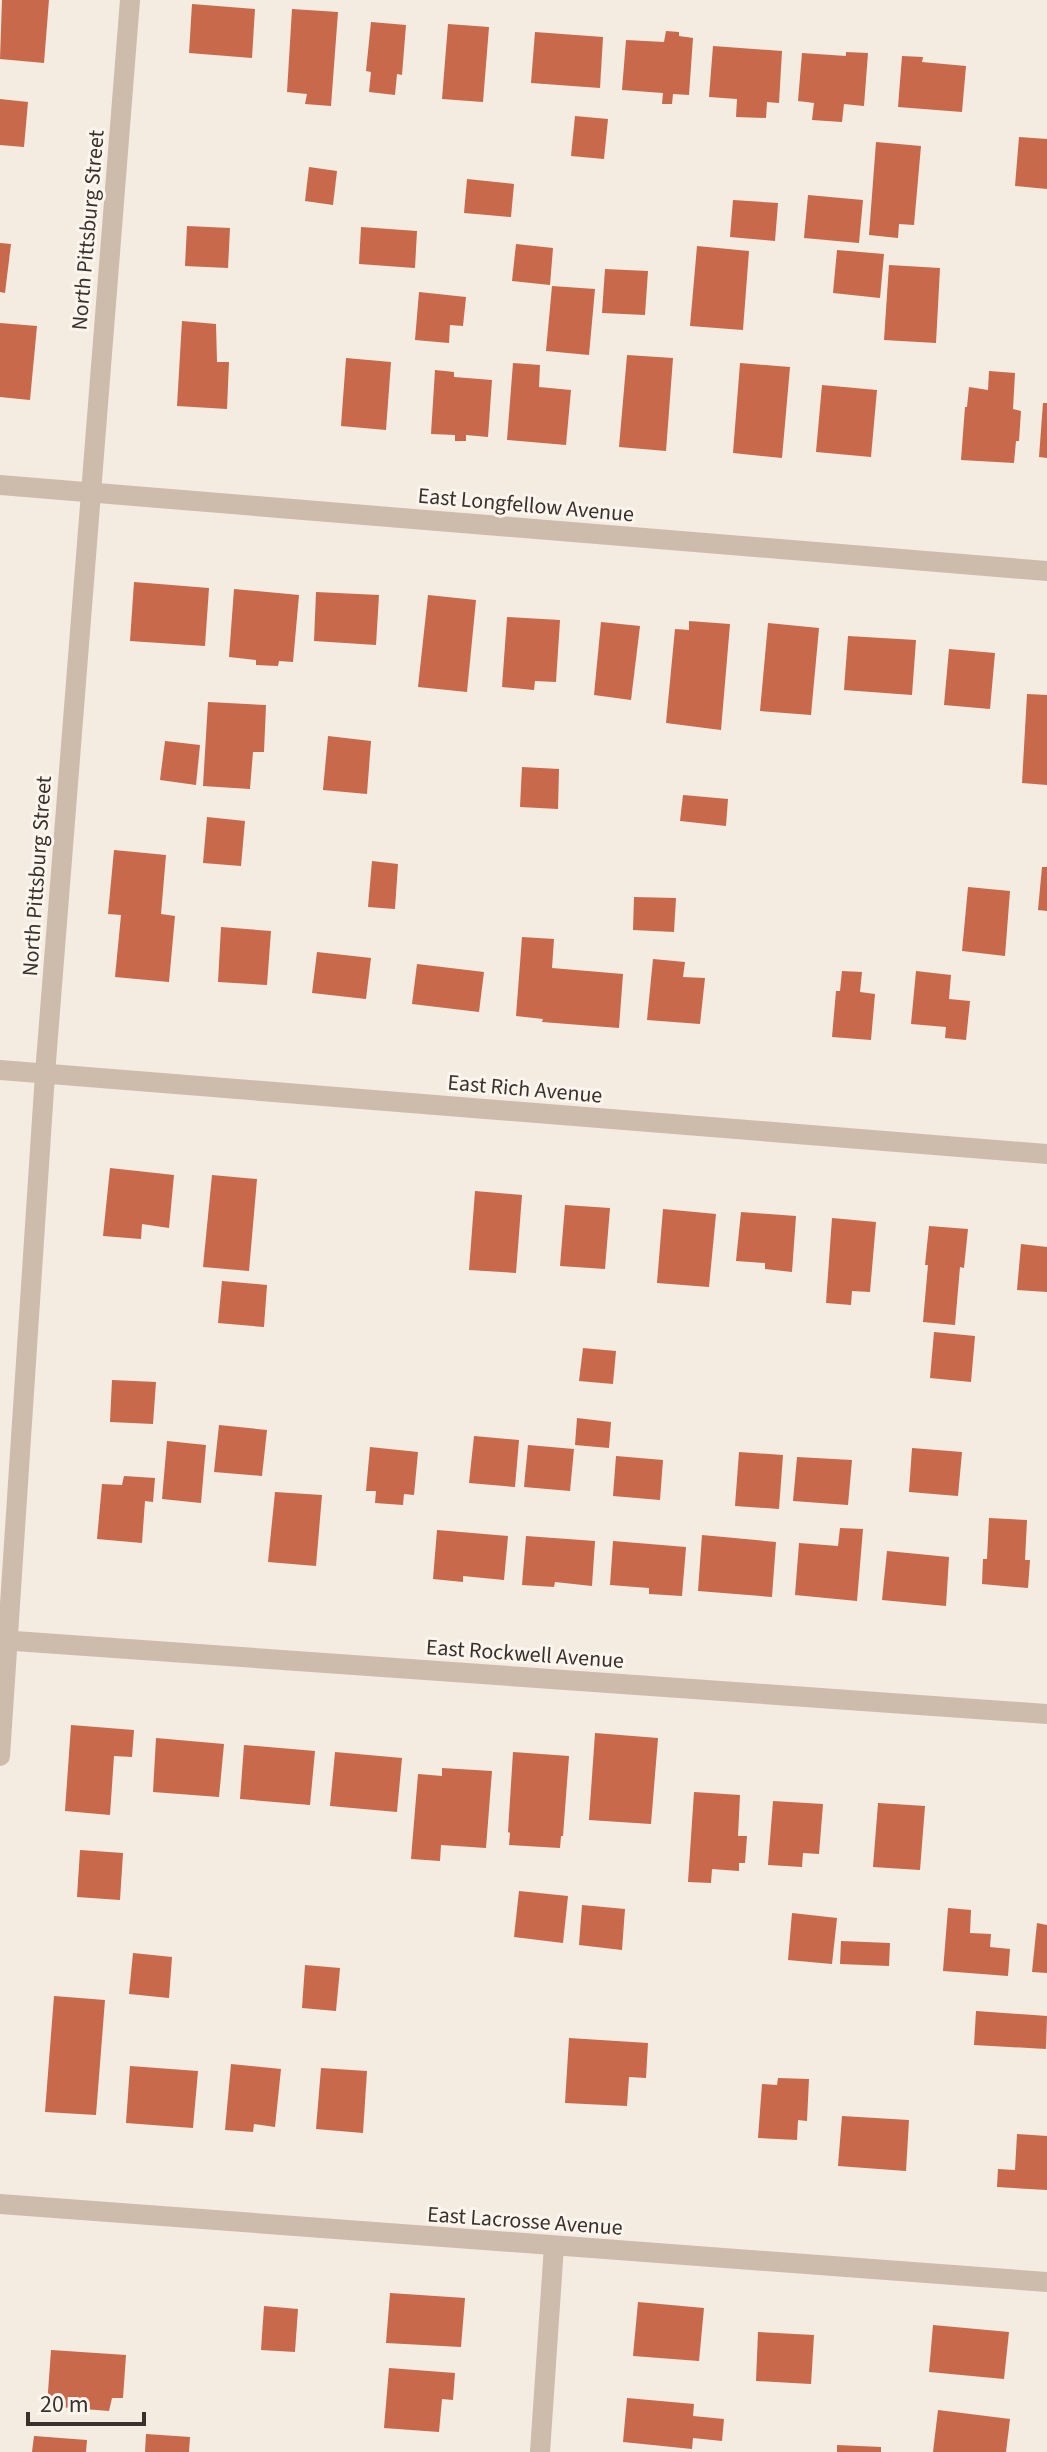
<svg xmlns="http://www.w3.org/2000/svg" width="1047" height="2452" font-family="'Source Sans 3',sans-serif">
<style>
.building{fill:#c8694b}
.lines{fill:none;stroke-linecap:round;stroke-linejoin:round}
.minor{stroke:#cdbbac;stroke-width:20}
.labels{text-anchor:middle;stroke-width:6;stroke-linejoin:round;paint-order:stroke}
.street-label{font-size:22px;fill:#3b302b;stroke:#fbf5ee}
</style>
<rect width="100%" height="100%" fill="#f4ebe1"/>
<g class="building">
<path d="M 2,0 L 49,0 L 44,63 L 0,59 Z"/>
<path d="M 192,4 L 255,9 L 252,58 L 189,53 Z"/>
<path d="M 292,9 L 338,12 L 331,106 L 305,104 L 307,94 L 287,92 Z"/>
<path d="M 371,22 L 406,25 L 402,75 L 397,74 L 395,95 L 369,92 L 371,72 L 366,71 Z"/>
<path d="M 448,24 L 489,27 L 483,102 L 442,99 Z"/>
<path d="M 666,31 L 679,32 L 679,36 L 693,38 L 689,95 L 673,94 L 672,104 L 662,104 L 663,93 L 622,90 L 626,40 L 664,42 Z"/>
<path d="M 535,32 L 603,37 L 600,88 L 531,83 Z"/>
<path d="M 713,46 L 782,51 L 779,103 L 767,102 L 766,118 L 736,117 L 737,99 L 709,97 Z"/>
<path d="M 846,52 L 868,53 L 864,106 L 844,104 L 842,122 L 812,120 L 814,103 L 798,101 L 802,53 L 846,56 Z"/>
<path d="M 902,56 L 923,57 L 922,62 L 966,66 L 962,112 L 898,107 Z"/>
<path d="M 0,99 L 28,102 L 24,147 L 0,145 Z"/>
<path d="M 575,116 L 608,119 L 604,159 L 571,156 Z"/>
<path d="M 1019,137 L 1047,139 L 1047,189 L 1015,186 Z"/>
<path d="M 876,142 L 921,146 L 914,225 L 899,224 L 898,238 L 869,235 Z"/>
<path d="M 309,167 L 337,171 L 333,205 L 305,201 Z"/>
<path d="M 467,179 L 514,184 L 511,217 L 464,213 Z"/>
<path d="M 808,195 L 863,200 L 859,243 L 804,238 Z"/>
<path d="M 733,200 L 778,203 L 775,241 L 730,237 Z"/>
<path d="M 187,226 L 230,228 L 228,268 L 185,266 Z"/>
<path d="M 361,227 L 417,231 L 415,268 L 359,264 Z"/>
<path d="M 0,243 L 11,244 L 5,293 L 0,292 Z"/>
<path d="M 516,244 L 553,248 L 550,285 L 512,281 Z"/>
<path d="M 697,246 L 749,251 L 743,330 L 690,326 Z"/>
<path d="M 837,250 L 884,254 L 880,298 L 833,293 Z"/>
<path d="M 889,265 L 940,268 L 936,343 L 884,340 Z"/>
<path d="M 605,269 L 648,271 L 645,315 L 602,313 Z"/>
<path d="M 552,286 L 595,289 L 589,355 L 546,351 Z"/>
<path d="M 419,292 L 466,297 L 463,326 L 450,325 L 449,343 L 415,340 Z"/>
<path d="M 182,321 L 216,324 L 217,362 L 229,362 L 227,409 L 177,406 Z"/>
<path d="M 0,323 L 37,326 L 30,400 L 0,397 Z"/>
<path d="M 627,355 L 673,358 L 666,451 L 619,447 Z"/>
<path d="M 346,358 L 391,362 L 386,430 L 341,426 Z"/>
<path d="M 513,363 L 540,365 L 539,387 L 571,390 L 566,445 L 507,440 Z"/>
<path d="M 740,363 L 790,367 L 782,458 L 733,453 Z"/>
<path d="M 435,370 L 454,372 L 454,377 L 492,380 L 488,437 L 466,435 L 466,441 L 455,441 L 455,435 L 431,434 Z"/>
<path d="M 989,371 L 1015,373 L 1013,409 L 1021,411 L 1019,441 L 1016,441 L 1014,463 L 961,460 L 965,407 L 967,407 L 969,387 L 988,390 Z"/>
<path d="M 822,385 L 877,390 L 871,457 L 816,452 Z"/>
<path d="M 1043,403 L 1047,403 L 1047,458 L 1039,457 Z"/>
<path d="M 134,582 L 209,588 L 205,646 L 130,641 Z"/>
<path d="M 234,589 L 299,595 L 293,662 L 279,661 L 278,666 L 256,665 L 256,660 L 229,657 Z"/>
<path d="M 316,592 L 379,595 L 376,645 L 314,641 Z"/>
<path d="M 428,595 L 476,600 L 467,692 L 418,687 Z"/>
<path d="M 507,617 L 560,620 L 556,682 L 535,681 L 534,690 L 502,687 Z"/>
<path d="M 689,621 L 730,624 L 721,730 L 666,723 L 675,629 L 689,630 Z"/>
<path d="M 601,622 L 640,626 L 631,700 L 594,695 Z"/>
<path d="M 768,623 L 819,628 L 811,715 L 760,711 Z"/>
<path d="M 848,636 L 916,640 L 912,695 L 844,690 Z"/>
<path d="M 949,649 L 995,653 L 990,709 L 944,705 Z"/>
<path d="M 1027,694 L 1047,695 L 1047,785 L 1022,783 Z"/>
<path d="M 208,702 L 266,705 L 264,752 L 253,752 L 250,789 L 203,786 Z"/>
<path d="M 328,736 L 371,741 L 367,794 L 323,790 Z"/>
<path d="M 165,741 L 200,745 L 196,785 L 160,780 Z"/>
<path d="M 522,767 L 559,769 L 558,809 L 520,807 Z"/>
<path d="M 683,795 L 728,799 L 726,826 L 680,821 Z"/>
<path d="M 207,817 L 245,821 L 241,866 L 203,863 Z"/>
<path d="M 114,850 L 166,855 L 161,914 L 175,916 L 169,982 L 115,977 L 121,915 L 108,914 Z"/>
<path d="M 372,861 L 398,864 L 395,909 L 368,907 Z"/>
<path d="M 1042,867 L 1047,867 L 1047,911 L 1038,910 Z"/>
<path d="M 968,887 L 1010,891 L 1005,956 L 962,951 Z"/>
<path d="M 634,897 L 676,898 L 674,932 L 633,930 Z"/>
<path d="M 221,927 L 271,931 L 267,985 L 218,982 Z"/>
<path d="M 522,937 L 554,939 L 552,968 L 623,974 L 619,1028 L 542,1022 L 543,1019 L 516,1016 Z"/>
<path d="M 317,952 L 371,958 L 366,999 L 312,993 Z"/>
<path d="M 653,959 L 685,962 L 683,977 L 705,978 L 700,1024 L 647,1020 Z"/>
<path d="M 417,964 L 484,972 L 479,1012 L 412,1004 Z"/>
<path d="M 842,971 L 862,972 L 860,992 L 875,994 L 871,1040 L 832,1037 L 836,991 L 840,991 Z"/>
<path d="M 916,971 L 951,975 L 949,999 L 970,1001 L 966,1040 L 945,1038 L 946,1027 L 911,1024 Z"/>
<path d="M 110,1168 L 174,1175 L 169,1228 L 142,1224 L 141,1239 L 103,1236 Z"/>
<path d="M 212,1175 L 257,1179 L 249,1271 L 203,1267 Z"/>
<path d="M 475,1191 L 522,1195 L 516,1273 L 469,1270 Z"/>
<path d="M 565,1205 L 610,1208 L 605,1269 L 560,1266 Z"/>
<path d="M 663,1209 L 716,1214 L 709,1287 L 657,1283 Z"/>
<path d="M 741,1212 L 796,1216 L 792,1272 L 765,1269 L 765,1263 L 736,1261 Z"/>
<path d="M 832,1218 L 876,1222 L 870,1292 L 852,1291 L 851,1305 L 826,1303 Z"/>
<path d="M 929,1226 L 968,1229 L 964,1268 L 960,1267 L 955,1325 L 923,1322 L 928,1265 L 925,1265 Z"/>
<path d="M 1021,1244 L 1047,1247 L 1047,1292 L 1017,1290 Z"/>
<path d="M 222,1281 L 267,1285 L 264,1327 L 218,1323 Z"/>
<path d="M 934,1332 L 975,1336 L 971,1382 L 930,1378 Z"/>
<path d="M 583,1348 L 616,1351 L 613,1384 L 579,1381 Z"/>
<path d="M 112,1380 L 156,1382 L 153,1424 L 110,1422 Z"/>
<path d="M 577,1418 L 611,1422 L 609,1448 L 575,1445 Z"/>
<path d="M 219,1425 L 267,1430 L 262,1476 L 214,1472 Z"/>
<path d="M 474,1436 L 519,1440 L 515,1487 L 469,1483 Z"/>
<path d="M 167,1441 L 206,1445 L 201,1503 L 162,1499 Z"/>
<path d="M 528,1445 L 574,1449 L 570,1491 L 524,1487 Z"/>
<path d="M 370,1447 L 418,1452 L 414,1495 L 404,1494 L 403,1505 L 375,1503 L 376,1491 L 366,1491 Z"/>
<path d="M 912,1448 L 962,1452 L 958,1496 L 909,1492 Z"/>
<path d="M 739,1452 L 783,1455 L 779,1509 L 735,1506 Z"/>
<path d="M 616,1456 L 663,1460 L 660,1500 L 613,1496 Z"/>
<path d="M 797,1457 L 852,1460 L 848,1505 L 793,1501 Z"/>
<path d="M 124,1476 L 155,1478 L 153,1502 L 145,1501 L 142,1543 L 97,1539 L 102,1484 L 122,1485 Z"/>
<path d="M 275,1492 L 322,1495 L 316,1566 L 268,1562 Z"/>
<path d="M 989,1518 L 1027,1520 L 1025,1560 L 1030,1560 L 1028,1588 L 982,1584 L 983,1559 L 987,1559 Z"/>
<path d="M 840,1528 L 863,1529 L 857,1601 L 795,1595 L 799,1543 L 838,1546 Z"/>
<path d="M 437,1530 L 508,1536 L 504,1580 L 463,1576 L 463,1582 L 433,1579 Z"/>
<path d="M 702,1535 L 776,1542 L 772,1597 L 698,1591 Z"/>
<path d="M 526,1536 L 595,1541 L 592,1586 L 555,1582 L 554,1587 L 522,1585 Z"/>
<path d="M 613,1541 L 686,1547 L 682,1596 L 649,1594 L 649,1588 L 610,1585 Z"/>
<path d="M 887,1551 L 949,1557 L 946,1606 L 882,1600 Z"/>
<path d="M 71,1725 L 134,1730 L 132,1757 L 114,1756 L 110,1815 L 65,1811 Z"/>
<path d="M 595,1733 L 658,1738 L 651,1824 L 589,1820 Z"/>
<path d="M 156,1738 L 224,1744 L 219,1797 L 153,1792 Z"/>
<path d="M 244,1745 L 315,1751 L 310,1805 L 240,1799 Z"/>
<path d="M 335,1752 L 402,1758 L 397,1812 L 330,1806 Z"/>
<path d="M 513,1752 L 569,1756 L 563,1836 L 561,1836 L 560,1848 L 509,1845 L 510,1833 L 508,1832 Z"/>
<path d="M 442,1768 L 492,1771 L 486,1848 L 441,1845 L 440,1861 L 411,1859 L 418,1774 L 442,1776 Z"/>
<path d="M 694,1792 L 740,1795 L 738,1836 L 747,1836 L 745,1863 L 739,1863 L 739,1871 L 712,1869 L 711,1883 L 688,1882 Z"/>
<path d="M 773,1801 L 823,1804 L 819,1854 L 803,1853 L 802,1867 L 768,1865 Z"/>
<path d="M 878,1803 L 925,1806 L 920,1870 L 873,1867 Z"/>
<path d="M 80,1850 L 123,1853 L 120,1900 L 77,1897 Z"/>
<path d="M 519,1891 L 568,1896 L 563,1943 L 514,1937 Z"/>
<path d="M 582,1905 L 625,1909 L 622,1950 L 579,1945 Z"/>
<path d="M 948,1908 L 971,1910 L 970,1933 L 991,1934 L 990,1947 L 1010,1949 L 1008,1976 L 943,1971 Z"/>
<path d="M 792,1913 L 837,1918 L 832,1964 L 788,1960 Z"/>
<path d="M 1037,1923 L 1047,1925 L 1047,1973 L 1032,1972 Z"/>
<path d="M 841,1941 L 890,1943 L 889,1966 L 840,1964 Z"/>
<path d="M 133,1953 L 172,1957 L 169,1998 L 129,1994 Z"/>
<path d="M 305,1965 L 340,1968 L 336,2011 L 302,2008 Z"/>
<path d="M 54,1996 L 105,2000 L 96,2115 L 45,2112 Z"/>
<path d="M 976,2011 L 1047,2016 L 1046,2049 L 974,2045 Z"/>
<path d="M 569,2038 L 648,2043 L 646,2078 L 629,2077 L 627,2106 L 565,2103 Z"/>
<path d="M 231,2064 L 281,2069 L 275,2127 L 254,2124 L 253,2132 L 225,2130 Z"/>
<path d="M 130,2066 L 198,2071 L 193,2128 L 126,2123 Z"/>
<path d="M 321,2068 L 367,2071 L 363,2133 L 316,2129 Z"/>
<path d="M 778,2078 L 809,2079 L 807,2121 L 798,2120 L 797,2140 L 758,2138 L 762,2084 L 777,2085 Z"/>
<path d="M 842,2116 L 909,2120 L 906,2171 L 838,2166 Z"/>
<path d="M 1017,2134 L 1047,2136 L 1047,2190 L 997,2187 L 998,2169 L 1015,2170 Z"/>
<path d="M 390,2293 L 465,2298 L 461,2347 L 386,2343 Z"/>
<path d="M 638,2302 L 704,2308 L 699,2361 L 633,2356 Z"/>
<path d="M 264,2306 L 298,2309 L 295,2352 L 261,2350 Z"/>
<path d="M 933,2325 L 1009,2332 L 1004,2379 L 929,2372 Z"/>
<path d="M 758,2332 L 814,2335 L 811,2384 L 756,2381 Z"/>
<path d="M 51,2350 L 126,2355 L 123,2398 L 112,2398 L 109,2411 L 47,2406 Z"/>
<path d="M 389,2368 L 455,2373 L 453,2400 L 442,2399 L 439,2432 L 384,2428 Z"/>
<path d="M 627,2398 L 694,2404 L 693,2416 L 724,2419 L 722,2441 L 693,2438 L 692,2449 L 623,2442 Z"/>
<path d="M 938,2410 L 1010,2419 L 1006,2452 L 933,2452 Z"/>
<path d="M 146,2434 L 190,2437 L 189,2452 L 145,2452 Z"/>
<path d="M 34,2436 L 87,2440 L 86,2452 L 32,2452 Z"/>
<path d="M 837,2445 L 881,2447 L 881,2452 L 837,2452 Z"/>
</g>
<g class="lines">
<g class="minor">
<path d="M 0,485 L 1047,571"/>
<path d="M 0,1070 L 1047,1154"/>
<path d="M 0,1640 L 1047,1714"/>
<path d="M 0,1756 L 45,1074 L 130,0"/>
<path d="M 0,2204 L 1047,2282"/>
<path d="M 540,2452 L 554,2246"/>
</g>
</g>
<g class="labels">
<g class="street-label">
<text transform="translate(87 230) rotate(-85)" y="8">North Pittsburg Street</text>
<text transform="translate(526 504) rotate(5)" y="8">East Longfellow Avenue</text>
<text transform="translate(36 876) rotate(-86)" y="8">North Pittsburg Street</text>
<text transform="translate(525 1088) rotate(5)" y="8">East Rich Avenue</text>
<text transform="translate(525 1653) rotate(4)" y="8">East Rockwell Avenue</text>
<text transform="translate(525 2220) rotate(4)" y="8">East Lacrosse Avenue</text>
</g>
</g>
<path d="M28 2412v12h116v-12" fill="none" stroke="#3b302b" stroke-width="4"/>
<text x="40" y="2412" font-size="24" fill="#3b302b" stroke="#fbf5ee" stroke-width="6" paint-order="stroke">20 m</text>
</svg>
